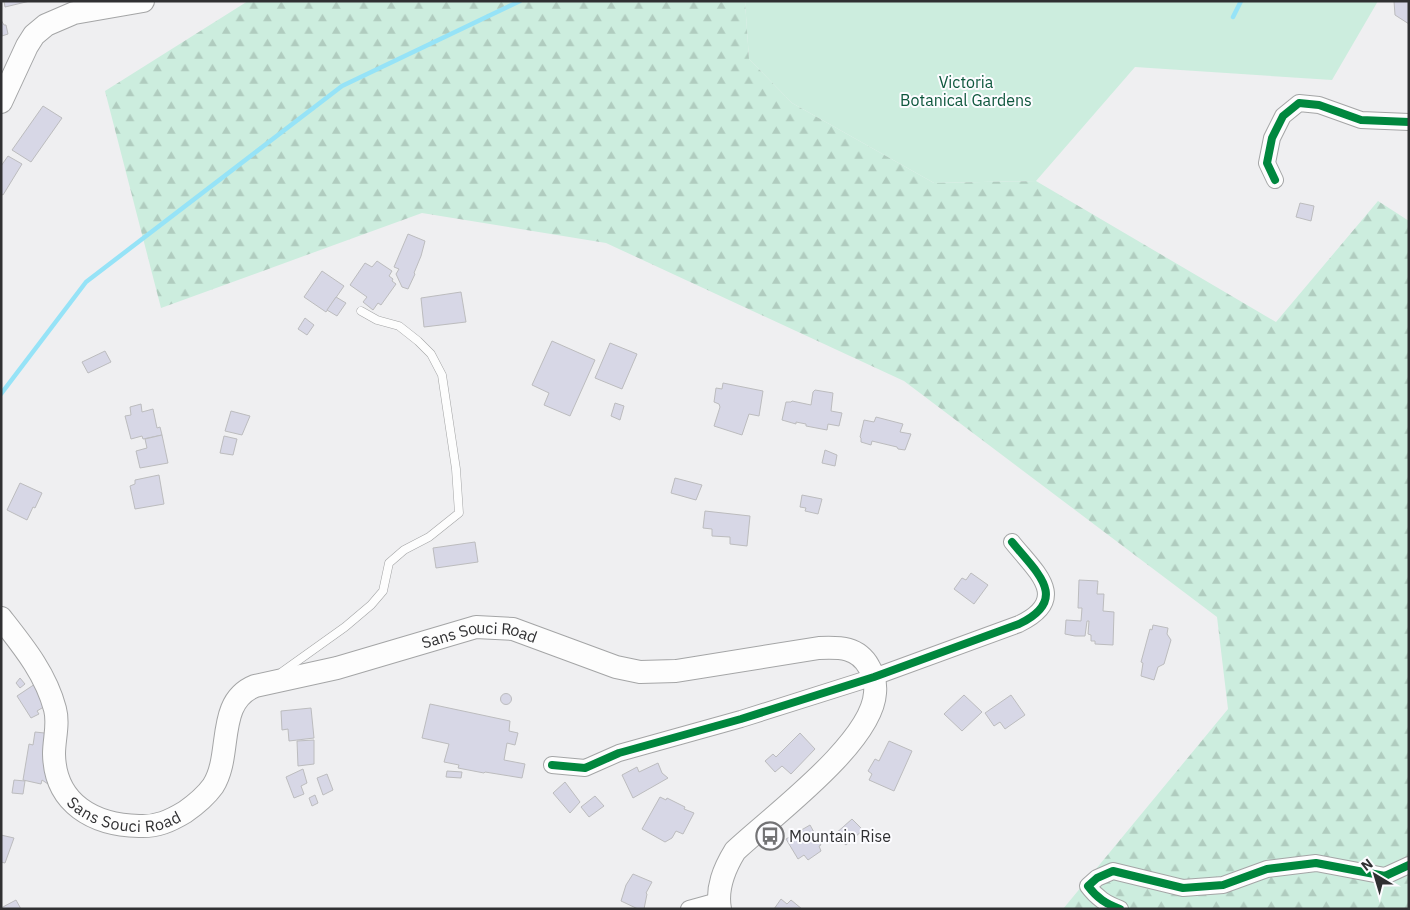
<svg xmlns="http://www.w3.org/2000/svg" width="1410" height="910" font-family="'IBM Plex Sans',sans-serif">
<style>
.green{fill:#ccedde}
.forest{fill:url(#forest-firs)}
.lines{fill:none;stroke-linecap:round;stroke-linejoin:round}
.stream{stroke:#96e3f7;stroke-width:4.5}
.building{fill:#d7d7e6;stroke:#bcbcbe}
.service-casing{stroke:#a4a5a6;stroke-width:9}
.minor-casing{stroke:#a4a5a6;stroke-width:18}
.secondary-casing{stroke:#a4a5a6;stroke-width:24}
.service{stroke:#fdfdfd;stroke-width:8}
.minor{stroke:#fdfdfd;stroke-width:16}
.secondary{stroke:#fdfdfd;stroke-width:22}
.cycleway-casing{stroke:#fcfcff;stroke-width:11}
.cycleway{stroke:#00873e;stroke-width:8}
.labels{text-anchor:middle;stroke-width:4;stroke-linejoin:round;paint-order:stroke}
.park-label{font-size:16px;fill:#0e573d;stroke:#fcfcff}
.street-label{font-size:16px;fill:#303032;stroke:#fcfcff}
.poi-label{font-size:16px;fill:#303032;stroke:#fcfcff;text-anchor:start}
</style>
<defs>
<pattern id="forest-firs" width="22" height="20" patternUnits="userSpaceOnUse" patternTransform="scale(1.25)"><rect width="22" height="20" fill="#ccedde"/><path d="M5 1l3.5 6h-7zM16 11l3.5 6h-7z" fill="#b0ccbf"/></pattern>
</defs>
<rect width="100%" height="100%" fill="#efeff1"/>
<path class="green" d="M 745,1 L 1378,1 L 1332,80 L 1135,67 L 1036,181 L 934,183 L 792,103 L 749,59 Z"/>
<path class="forest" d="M 248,1 L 745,1 L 749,59 L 792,103 L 934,183 L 1036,181 L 1276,322 L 1378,201 L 1409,221 L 1409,909 L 1063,909 L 1228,709 L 1217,617 L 904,381 L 606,243 L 422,213 L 161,308 L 105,91 Z"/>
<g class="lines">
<g class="stream">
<path d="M 1233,17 L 1241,1"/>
<path d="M 1,394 L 86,282 L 342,86 L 520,1"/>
</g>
</g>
<g class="building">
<path d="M 4,1 L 30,1 L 5,7 Z"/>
<path d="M 1394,1 L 1409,1 L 1409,24 L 1395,15 Z"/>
<path d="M 1,20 L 4,25 L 6,25 L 8,34 L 2,36 Z"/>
<path d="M 43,106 L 62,118 L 31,162 L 12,150 Z"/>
<path d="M 8,156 L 22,164 L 3,195 L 1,194 L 1,166 Z"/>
<path d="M 1300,203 L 1314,206 L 1311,221 L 1296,217 Z"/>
<path d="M 408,234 L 425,241 L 421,256 L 414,273 L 415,274 L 408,289 L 402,287 L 396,274 L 399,269 L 394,267 Z"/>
<path d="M 377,261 L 392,271 L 389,276 L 393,279 L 392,281 L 396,284 L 381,305 L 378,303 L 373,310 L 363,302 L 367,297 L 350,285 L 365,263 L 372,267 Z"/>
<path d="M 322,271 L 344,286 L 326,312 L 304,297 Z"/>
<path d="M 461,292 L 466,322 L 424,327 L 421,298 Z"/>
<path d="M 336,297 L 346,303 L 337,316 L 327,310 Z"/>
<path d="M 305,318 L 314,325 L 307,335 L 298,329 Z"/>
<path d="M 552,341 L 595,360 L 570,416 L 544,405 L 549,393 L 532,385 Z"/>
<path d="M 610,343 L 637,354 L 622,389 L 595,378 Z"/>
<path d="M 105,351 L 111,362 L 88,373 L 82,362 Z"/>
<path d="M 723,383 L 763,391 L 759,416 L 749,414 L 742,435 L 714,426 L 720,407 L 719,404 L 714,402 L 716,388 L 722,389 Z"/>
<path d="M 815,390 L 833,393 L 831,411 L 842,413 L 839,426 L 828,424 L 827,430 L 806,426 L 806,424 L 796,422 L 796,424 L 782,420 L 786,402 L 791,402 L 792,401 L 811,405 L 813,392 Z"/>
<path d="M 615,403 L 624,406 L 620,420 L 611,416 Z"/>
<path d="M 141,404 L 142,412 L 153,409 L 157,428 L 160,427 L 162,435 L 143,439 L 142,436 L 131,439 L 125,416 L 131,415 L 130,407 Z"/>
<path d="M 231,411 L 250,416 L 242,435 L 225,431 Z"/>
<path d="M 876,417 L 903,424 L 900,432 L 911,434 L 905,450 L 898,449 L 897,447 L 872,441 L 871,445 L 861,442 L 861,438 L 860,437 L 864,420 L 874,422 Z"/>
<path d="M 162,435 L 168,463 L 140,468 L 136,451 L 147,448 L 145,439 Z"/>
<path d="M 224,436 L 237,439 L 233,455 L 220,453 Z"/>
<path d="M 825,450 L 837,455 L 835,466 L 822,463 Z"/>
<path d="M 159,475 L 164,504 L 135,509 L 130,486 L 135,484 L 135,480 Z"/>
<path d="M 675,478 L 702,485 L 696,500 L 671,493 Z"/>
<path d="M 20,483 L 42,493 L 35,508 L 33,507 L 27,520 L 7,510 Z"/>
<path d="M 802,495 L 822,499 L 818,514 L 805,511 L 806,508 L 800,507 Z"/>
<path d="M 705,511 L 750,516 L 747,546 L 730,544 L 730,537 L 712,536 L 712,529 L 703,528 Z"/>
<path d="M 475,542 L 478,562 L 436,568 L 433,548 Z"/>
<path d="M 971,573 L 988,585 L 974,604 L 954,589 L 962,578 L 966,580 Z"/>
<path d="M 1079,580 L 1098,581 L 1097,594 L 1104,594 L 1103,611 L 1114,612 L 1113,645 L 1095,644 L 1095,641 L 1091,641 L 1091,635 L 1088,634 L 1089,621 L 1087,621 L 1085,636 L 1075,636 L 1065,634 L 1066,620 L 1081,621 L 1082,608 L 1078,608 Z"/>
<path d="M 1153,625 L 1168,628 L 1167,634 L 1171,640 L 1164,664 L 1158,667 L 1154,680 L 1141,676 L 1143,663 L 1141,662 L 1150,629 L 1152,630 Z"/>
<path d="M 20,678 L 25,684 L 20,688 L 16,683 Z"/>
<path d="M 35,684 L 47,705 L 37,711 L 39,714 L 31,718 L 17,696 Z"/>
<circle cx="506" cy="699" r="5.5"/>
<path d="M 964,695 L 982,712 L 962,731 L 944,714 Z"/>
<path d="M 1011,695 L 1025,715 L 1005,729 L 1000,722 L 994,726 L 985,713 Z"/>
<path d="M 430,704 L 510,721 L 509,731 L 518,733 L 515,745 L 507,743 L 504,760 L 525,764 L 522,778 L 485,772 L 484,773 L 458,768 L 459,765 L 444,762 L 449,744 L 422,738 Z"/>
<path d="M 311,708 L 314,738 L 289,741 L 288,729 L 282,730 L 281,711 Z"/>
<path d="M 35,732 L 54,734 L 51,784 L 48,784 L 42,780 L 41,784 L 23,780 L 29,744 L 33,745 Z"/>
<path d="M 800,733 L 815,749 L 791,774 L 782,766 L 775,772 L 765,761 L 773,754 L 776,757 Z"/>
<path d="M 314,740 L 314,764 L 298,766 L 297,741 Z"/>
<path d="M 889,741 L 912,751 L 894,791 L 869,780 L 872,774 L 868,771 L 875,759 L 879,761 Z"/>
<path d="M 658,763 L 662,773 L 668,778 L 633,798 L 622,775 L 637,767 L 639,772 Z"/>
<path d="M 303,769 L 307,783 L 301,786 L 304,794 L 294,798 L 286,777 Z"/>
<path d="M 447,771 L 462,772 L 461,778 L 446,777 Z"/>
<path d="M 327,774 L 333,790 L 323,795 L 317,778 Z"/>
<path d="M 14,780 L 25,781 L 23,794 L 12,793 Z"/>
<path d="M 565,782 L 580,802 L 570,813 L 553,793 Z"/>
<path d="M 315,795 L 318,803 L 312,806 L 309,798 Z"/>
<path d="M 595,796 L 604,806 L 589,817 L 581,807 Z"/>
<path d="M 660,797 L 666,800 L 667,798 L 685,807 L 684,809 L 694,813 L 683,834 L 676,831 L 672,838 L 665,842 L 642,829 Z"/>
<path d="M 852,819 L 863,830 L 846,845 L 834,835 Z"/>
<path d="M 810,825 L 821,845 L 819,846 L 821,851 L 808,860 L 804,855 L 798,859 L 786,839 Z"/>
<path d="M 1,835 L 14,838 L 5,863 L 1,862 Z"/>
<path d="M 633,874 L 652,882 L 646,893 L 647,894 L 644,909 L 638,909 L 621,901 L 626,885 Z"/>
<path d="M 781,899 L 787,904 L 791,900 L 802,909 L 774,909 Z"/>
<path d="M 16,900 L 21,909 L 1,909 L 1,908 Z"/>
</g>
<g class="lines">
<g class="service-casing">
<path id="service" d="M 282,672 L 345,627 L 371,605 L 383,591 L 389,563 L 404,550 L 429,537 L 459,513 L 456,469 L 442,375 L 431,354 L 418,341 L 399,326 L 377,320 L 361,311"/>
</g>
<g class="minor-casing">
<g id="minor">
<path d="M 1275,180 L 1267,163 L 1272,138 L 1283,116 L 1299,103 L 1319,105 L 1361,120 L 1409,122"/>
<path d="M 552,765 L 585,768 L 619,753 L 741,719 L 874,677 L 1019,624 C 1071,599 1036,572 1012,542"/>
<path d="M 689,909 L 718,901"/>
<path d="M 1120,909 C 1106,904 1097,898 1088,886 L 1097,878 L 1113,871 L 1183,888 L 1223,885 L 1267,869 L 1316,863 L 1385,876 L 1409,865"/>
</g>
</g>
<g class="secondary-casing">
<g id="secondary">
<path d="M 1,102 L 27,46 L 34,35 L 46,25 L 74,13 L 143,1"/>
<path id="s1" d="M 1,618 C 23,646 46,674 55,709 C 59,724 54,739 54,754 C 55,804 94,825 139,826 C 157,827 170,821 185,812 C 195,805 205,797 213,786 C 233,755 215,702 255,686 L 337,668 L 476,627 L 513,629 L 616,667 L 640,672 L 676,671 L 819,648 C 840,647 858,647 869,667 C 874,675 876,683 875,693 C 872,743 771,817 735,851 C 724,869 716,888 720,909"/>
</g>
</g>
<use href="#service" class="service"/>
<use href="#minor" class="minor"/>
<use href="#secondary" class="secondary"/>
<g class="cycleway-casing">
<g id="cycleway">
<path d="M 1275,180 L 1267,163 L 1272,138 L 1283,116 L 1299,103 L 1319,105 L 1361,120 L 1409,122"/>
<path d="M 552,765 L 585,768 L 619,753 L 741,719 L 874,677 L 1019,624 C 1071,599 1036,572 1012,542"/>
<path d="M 1120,909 C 1106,904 1097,898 1088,886 L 1097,878 L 1113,871 L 1183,888 L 1223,885 L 1267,869 L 1316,863 L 1385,876 L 1409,865"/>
</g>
</g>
<use href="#cycleway" class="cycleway"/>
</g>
<defs>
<g id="bus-ring" transform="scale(1.4375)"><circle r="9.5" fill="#fcfcff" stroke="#737375" stroke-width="1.5"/><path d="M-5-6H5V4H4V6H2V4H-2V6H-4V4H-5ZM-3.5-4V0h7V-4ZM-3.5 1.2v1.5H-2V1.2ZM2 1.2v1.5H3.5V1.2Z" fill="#737375"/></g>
</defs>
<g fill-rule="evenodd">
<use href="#bus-ring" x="770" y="836"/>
</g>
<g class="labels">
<g class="park-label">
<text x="966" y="88">Victoria<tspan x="966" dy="18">Botanical Gardens</tspan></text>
</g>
<g class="street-label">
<text dy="6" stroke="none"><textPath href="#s1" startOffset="709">Sans Souci Road</textPath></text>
<text dy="6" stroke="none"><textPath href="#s1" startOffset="260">Sans Souci Road</textPath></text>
</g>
<g class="poi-label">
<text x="789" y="842">Mountain Rise</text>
</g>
</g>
<rect width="1410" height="910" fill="none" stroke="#303032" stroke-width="5"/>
<g transform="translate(1375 875) rotate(322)" stroke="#fcfcff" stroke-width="4" paint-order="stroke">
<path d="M0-4L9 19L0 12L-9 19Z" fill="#303032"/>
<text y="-8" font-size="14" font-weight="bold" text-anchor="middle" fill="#303032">N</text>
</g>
</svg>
